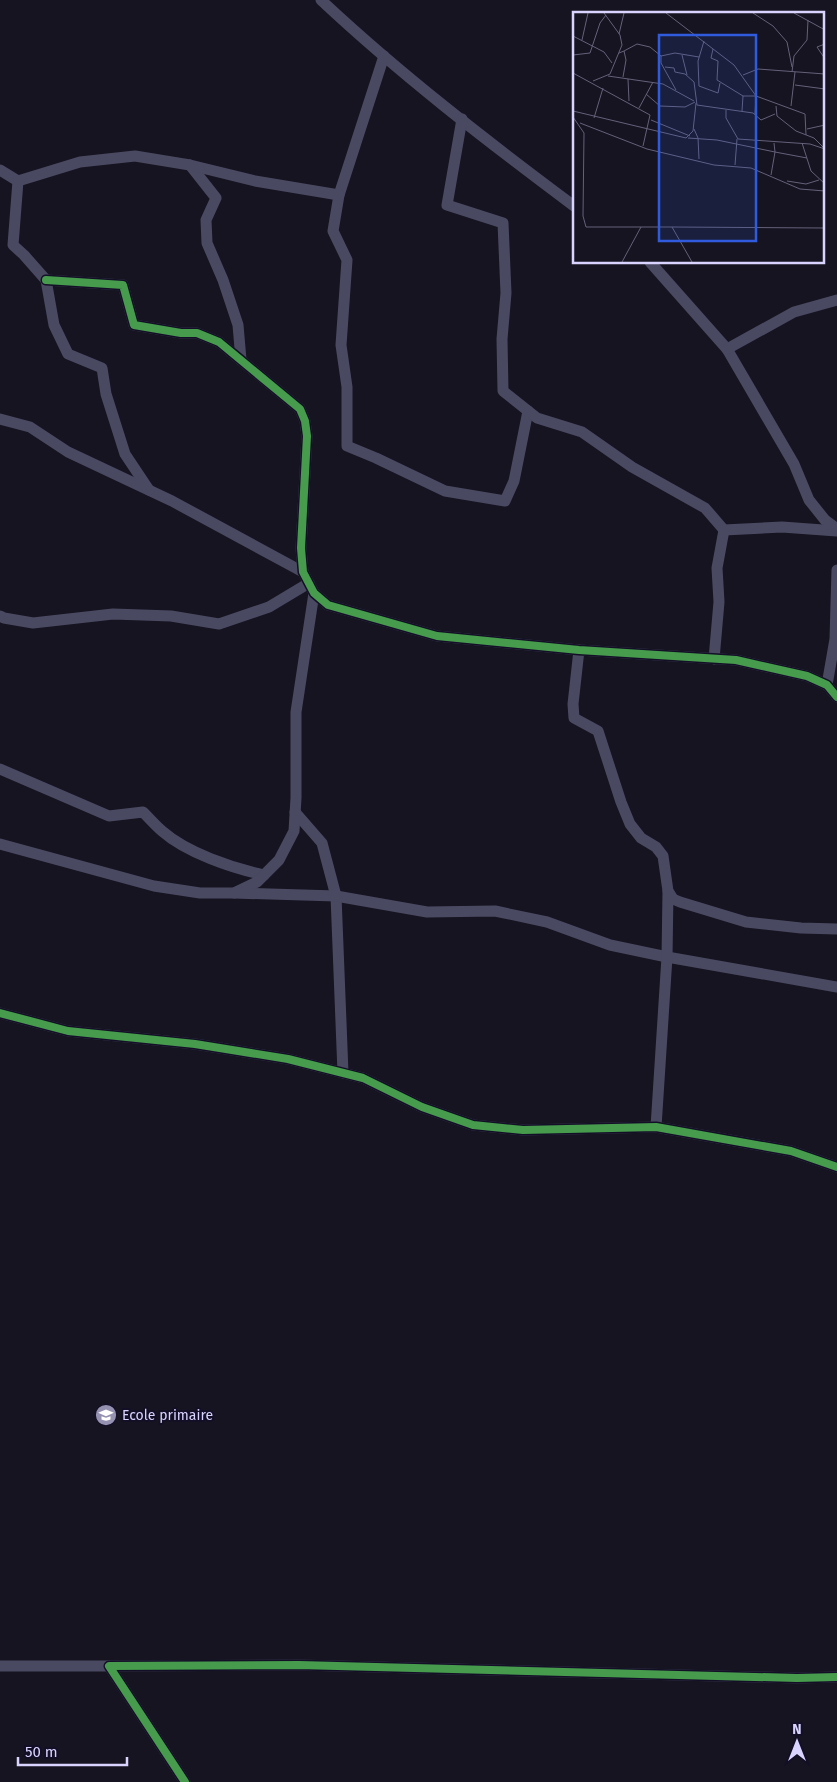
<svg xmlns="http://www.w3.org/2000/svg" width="837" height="1782" font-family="'Fira Sans',sans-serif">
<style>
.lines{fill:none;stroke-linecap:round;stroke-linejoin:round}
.street{stroke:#4a4962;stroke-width:11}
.cycleway-casing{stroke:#130f26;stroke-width:11}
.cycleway{stroke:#469c4c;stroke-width:8}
.labels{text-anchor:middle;stroke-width:4;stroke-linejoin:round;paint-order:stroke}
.poi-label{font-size:14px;fill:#d9d4ff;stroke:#130f26;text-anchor:start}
.inset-road{fill:none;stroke:#64617a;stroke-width:1}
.view{fill:#305bdc;fill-opacity:0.15;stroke:#305bdc;stroke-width:2.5}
.inset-edge{fill:none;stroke:#d9d4ff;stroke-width:2.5}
</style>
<rect width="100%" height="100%" fill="#161421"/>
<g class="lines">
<g class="street">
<path d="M 321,0 C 400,74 487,141 574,206"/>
<path d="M 384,56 L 339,195 L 333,231 L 347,260 L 341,345 L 347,387 L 347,446 L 376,458 L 445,491 L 505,501 L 514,481 L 528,411"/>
<path d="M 462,119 L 447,205 L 503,223 L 506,293 L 502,339 L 503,391 L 537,418 L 582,432 L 632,467 L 705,508 L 724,530 L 782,527 L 837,531"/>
<path d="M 190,165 L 216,198 L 206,220 L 207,243 L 223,280 L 238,325 L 241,360"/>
<path d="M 0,170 L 18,181"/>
<path d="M 650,262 L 727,349 L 794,464 L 809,500 L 825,520 L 837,529"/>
<path d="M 46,280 L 123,285 L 134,325 L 181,333 L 197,333 L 219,342 L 300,409 L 305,421 L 307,436 L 301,548 L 303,572 L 314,593 L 328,605 L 437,636 L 579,650 L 736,660 L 807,676 L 827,685 L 837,697"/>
<path d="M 727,349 L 794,312 L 837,300"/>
<path d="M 0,419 L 30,427 L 68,452 L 172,501 L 303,572"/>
<path d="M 149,490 L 125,454 L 106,394 L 102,368 L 68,354 L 54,325 L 46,280 L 24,255 L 13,245 L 18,181 L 80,162 L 135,156 L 190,165 L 255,181 L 339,195"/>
<path d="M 0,616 L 4,618 L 33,623 L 113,614 L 171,616 L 219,624 L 269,607 L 309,583"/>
<path d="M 579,650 L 573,704 L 574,718 L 598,731 L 621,802 L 630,824 L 641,838 L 656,847 L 663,856 L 668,891 L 673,899 L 680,902 L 746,922 L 801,928 L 837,929"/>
<path d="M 714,659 L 719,602 L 717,568 L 724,530"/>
<path d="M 827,685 L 835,639 L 837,570"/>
<path d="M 0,769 L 109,816 L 143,812 C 149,818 155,825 162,831 C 187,853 232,868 264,875"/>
<path d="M 295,812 L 322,843 L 336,896 L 343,1073"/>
<path d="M 0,844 L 154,886 L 200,893 L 234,893 L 257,882 L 279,860 L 294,831 L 296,798 L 296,712 L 314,593"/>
<path d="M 234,893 L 336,896 L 427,912 L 495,911 L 547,922 L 610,945 L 667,957 L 837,987"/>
<path d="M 0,1013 L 68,1031 L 195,1044 L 288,1059 L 363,1078 L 422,1107 L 473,1125 L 523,1130 L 656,1127 L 791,1151 L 837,1167"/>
<path d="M 656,1127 L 667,957 L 668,891"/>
<path d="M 0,1666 L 109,1666"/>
<path d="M 185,1782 L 109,1666 L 299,1665 L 797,1678 L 837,1677"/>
</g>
<g class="cycleway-casing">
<g id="cycleway">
<path d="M 46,280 L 123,285 L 134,325 L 181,333 L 197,333 L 219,342 L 300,409 L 305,421 L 307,436 L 301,548 L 303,572 L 314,593 L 328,605 L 437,636 L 579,650 L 736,660 L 807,676 L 827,685 L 837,697"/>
<path d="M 0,1013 L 68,1031 L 195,1044 L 288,1059 L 363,1078 L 422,1107 L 473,1125 L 523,1130 L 656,1127 L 791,1151 L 837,1167"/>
<path d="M 185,1782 L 109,1666 L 299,1665 L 797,1678 L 837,1677"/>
</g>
</g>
<use href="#cycleway" class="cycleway"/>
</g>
<defs>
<g id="school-disc" transform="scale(1.125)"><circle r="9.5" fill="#9591b1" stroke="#130f26"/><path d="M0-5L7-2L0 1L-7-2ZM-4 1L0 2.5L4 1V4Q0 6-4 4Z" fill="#fff"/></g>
</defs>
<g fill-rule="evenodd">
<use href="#school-disc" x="106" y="1415"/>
</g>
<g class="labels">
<g class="poi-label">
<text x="122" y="1420">Ecole primaire</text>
</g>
</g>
<g transform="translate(573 12)">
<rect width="251" height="251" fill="#161421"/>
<path class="inset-road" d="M 93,1 L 161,53 L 183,84 L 232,102 L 233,123M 180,1 L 200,14 L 214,30 L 219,55M 221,1 L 252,18M 46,22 L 51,1M 0,24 L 31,40 L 39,51M 9,28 L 15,1M 131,29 L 125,49 L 126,74 L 145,81 L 147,71M 252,32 L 244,35 L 252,47M 140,37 L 138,46 L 145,49 L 144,68 L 170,84 L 183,84 L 182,102M 51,39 L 64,32 L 77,35 L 88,44M 46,41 L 51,39 L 53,48 L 50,65M 0,43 L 17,41 L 27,11 L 33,3M 109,43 L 114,63M 92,55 L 101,56 L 102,60 L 112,62 L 121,70 L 124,93 L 180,101 L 188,108 L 202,102M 219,60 L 221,44 L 234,28 L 235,8M 0,61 L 77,103 L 70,134M 170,63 L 185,57 L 252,62M 35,64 L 90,72 L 121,89M 55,67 L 56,89M 20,69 L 37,62 L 49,33 L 47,23 L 31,1M 222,73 L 252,77M 103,78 L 88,51 L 88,44 L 102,41 L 126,45M 73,82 L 87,94 L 112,95 L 122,90M 203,94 L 204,104 L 223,119 L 241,126 L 251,136M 218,94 L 222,60M 66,96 L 80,70M 153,98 L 153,106 L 165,127 L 237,132 L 252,137M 0,99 L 113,126 L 120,119 L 123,91M 169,99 L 170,84M 0,105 L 11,121 L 10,204 L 13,215 L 99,215M 21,106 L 30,76M 78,108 L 117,124M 7,111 L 74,137 L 141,153 L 178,156 L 227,177 L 252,179M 121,117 L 125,126 L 126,147M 234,117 L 252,113M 115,126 L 144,128 L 202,140 L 198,163M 201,131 L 202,140 L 234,146M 229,131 L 238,159 L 252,172M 162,153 L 164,127M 214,169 L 233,172 L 246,168M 49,250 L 68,215M 119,250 L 99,215 L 252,216"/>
<path class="view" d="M 86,23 L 183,23 L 183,229 L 86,229 Z"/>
<rect width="251" height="251" class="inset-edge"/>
</g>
<g transform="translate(797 1742)" stroke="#130f26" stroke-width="4" paint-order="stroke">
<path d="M0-4L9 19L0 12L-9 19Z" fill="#d9d4ff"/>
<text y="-8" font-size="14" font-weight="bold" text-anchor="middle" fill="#d9d4ff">N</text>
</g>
<path d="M18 1757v8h109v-8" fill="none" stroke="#d9d4ff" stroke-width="2.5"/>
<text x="25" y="1757" font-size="15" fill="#d9d4ff" stroke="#130f26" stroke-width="4" paint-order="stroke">50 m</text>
</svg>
